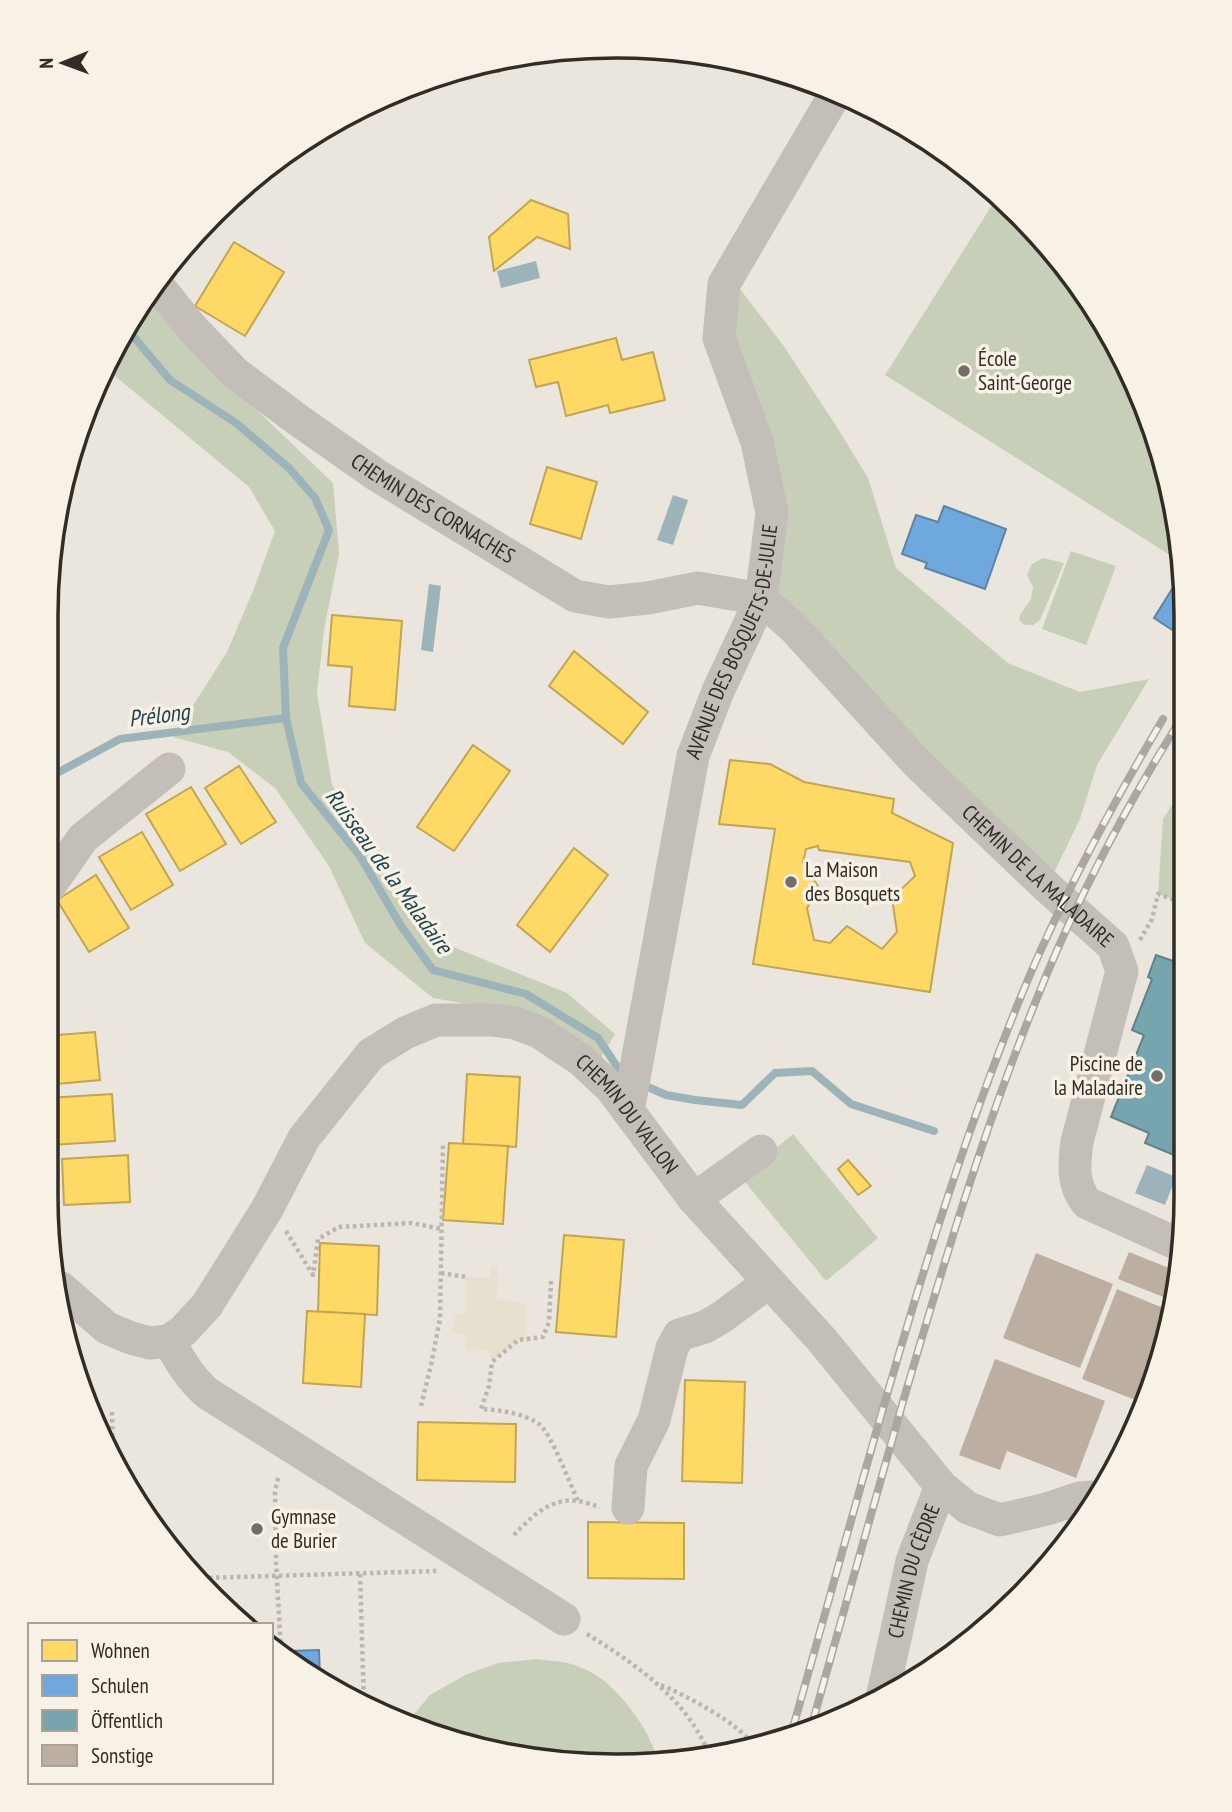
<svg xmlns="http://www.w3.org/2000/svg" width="1232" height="1812" font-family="'PT Sans Narrow',sans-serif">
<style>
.green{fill:#c7cfb9}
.plaza{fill:#e8e0ce}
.water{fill:#9cb4b9}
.homes{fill:#ffd966;stroke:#c2a553;stroke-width:2;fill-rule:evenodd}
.schools{fill:#6fa8dc;stroke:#5d83a5;stroke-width:2}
.public{fill:#76a5af;stroke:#628186;stroke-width:2}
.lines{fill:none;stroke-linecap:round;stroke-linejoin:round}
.stream{stroke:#9cb4b9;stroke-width:8}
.building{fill:#bcaea1}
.path{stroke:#bbb7b0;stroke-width:4.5;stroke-dasharray:3.5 3.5;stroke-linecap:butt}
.minor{stroke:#c3beb7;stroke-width:33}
.rail-casing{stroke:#aaa7a2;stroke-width:8}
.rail{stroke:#f7f2e5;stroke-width:5;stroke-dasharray:16;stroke-linecap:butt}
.poi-dot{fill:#726d66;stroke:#f7f2e5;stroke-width:2.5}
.labels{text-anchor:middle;stroke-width:7;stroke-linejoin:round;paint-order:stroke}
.poi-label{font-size:21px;fill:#322c26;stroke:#f7f2e5;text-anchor:start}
.street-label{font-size:21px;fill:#322c26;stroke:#f7f2e5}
.water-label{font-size:23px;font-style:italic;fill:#1f4450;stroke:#f7f2e5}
.rim{fill:none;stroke:#322c26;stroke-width:3.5}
</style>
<rect width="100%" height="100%" fill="#eae6de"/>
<g class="green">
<path d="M 992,205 L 1037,234 L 1090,299 L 1143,397 L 1175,504 L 1181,562 L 885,375 Z"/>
<path d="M 724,284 L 740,289 L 783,345 L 835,424 L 868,478 L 896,568 L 1008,663 L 1080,692 L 1149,679 L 1097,765 L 1080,819 L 1047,887 L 761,599 L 772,513 Z"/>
<path d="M 150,300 L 262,415 L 333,483 L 339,554 L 324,630 L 317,693 L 332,785 L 389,864 L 436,940 L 567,993 L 615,1034 L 597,1064 L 506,1011 L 433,998 L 365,943 L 329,866 L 275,788 L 228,752 L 173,737 L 227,652 L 253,591 L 275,531 L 249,487 L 103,366 Z"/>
<path d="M 1071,551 L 1116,566 L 1086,645 L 1042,629 Z"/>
<path d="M 1043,558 L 1064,563 L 1040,620 L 1033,625 L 1024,625 L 1019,620 L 1020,615 L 1031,599 L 1033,587 L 1027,575 L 1032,564 Z"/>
<path d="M 1186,782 L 1186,904 L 1158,894 L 1163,819 Z"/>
<path d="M 793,1134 L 878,1238 L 826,1281 L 741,1177 Z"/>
<path d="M 537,1659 C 549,1661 563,1661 575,1665 C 582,1668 592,1672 599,1677 C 622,1693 652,1733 657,1760 L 578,1765 L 405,1725 L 430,1695 L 465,1675 L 498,1663 Z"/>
</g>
<path class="plaza" d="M 492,1265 L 498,1267 L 497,1299 L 527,1304 L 527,1339 L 517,1340 L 492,1362 L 489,1350 L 466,1351 L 466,1335 L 453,1333 L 455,1314 L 465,1314 L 466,1277 L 489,1277 Z"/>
<g class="water">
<path d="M 536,261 L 540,278 L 501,288 L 497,271 Z"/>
<path d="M 673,495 L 688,500 L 673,545 L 657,540 Z"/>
<path d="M 429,584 L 441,586 L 433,652 L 421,650 Z"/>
<path d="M 1147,1165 L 1176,1177 L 1165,1205 L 1135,1193 Z"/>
</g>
<g class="homes">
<path d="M 505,56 L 499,72 L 478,65 L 504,57 Z"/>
<path d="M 531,200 L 568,214 L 570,249 L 537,237 L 494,271 L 489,237 Z"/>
<path d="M 234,242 L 284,272 L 245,336 L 195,306 Z"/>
<path d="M 616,338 L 622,360 L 653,352 L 665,400 L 610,413 L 608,405 L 566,416 L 558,382 L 536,387 L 529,360 Z"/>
<path d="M 547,467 L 597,482 L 581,539 L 530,524 Z"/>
<path d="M 332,615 L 402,621 L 395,710 L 349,706 L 352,667 L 328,665 Z"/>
<path d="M 574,651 L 648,712 L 623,744 L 549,686 Z"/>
<path d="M 473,745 L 510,771 L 454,851 L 417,827 Z"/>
<path d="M 730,760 L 770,764 L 804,782 L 894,799 L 892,813 L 953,843 L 930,992 L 753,964 L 775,829 L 719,824 ZM 818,846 L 819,850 L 910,862 L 915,876 L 892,898 L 897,932 L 882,949 L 847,926 L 830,943 L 814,940 L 807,908 L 819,888 L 803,862 L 806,849 Z"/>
<path d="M 239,766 L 276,822 L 241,844 L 205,788 Z"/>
<path d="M 191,787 L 226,844 L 180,871 L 146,814 Z"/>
<path d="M 142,832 L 173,885 L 131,910 L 99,857 Z"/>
<path d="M 574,848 L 608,875 L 550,952 L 517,925 Z"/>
<path d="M 96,875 L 129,928 L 89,952 L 57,900 Z"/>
<path d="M 95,1032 L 100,1080 L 46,1085 L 46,1036 Z"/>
<path d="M 467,1074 L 520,1077 L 516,1147 L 463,1144 Z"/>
<path d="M 112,1094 L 115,1141 L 51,1145 L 48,1098 Z"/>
<path d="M 449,1143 L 508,1146 L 503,1224 L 443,1220 Z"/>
<path d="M 128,1155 L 130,1202 L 64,1205 L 62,1159 Z"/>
<path d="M 848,1160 L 871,1186 L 858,1195 L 838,1169 Z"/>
<path d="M 564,1235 L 624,1240 L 616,1337 L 556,1332 Z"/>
<path d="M 320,1243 L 379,1246 L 377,1315 L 318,1312 Z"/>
<path d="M 307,1311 L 365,1314 L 361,1387 L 303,1383 Z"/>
<path d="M 685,1380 L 745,1382 L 742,1483 L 682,1481 Z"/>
<path d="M 418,1422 L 516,1424 L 515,1482 L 417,1480 Z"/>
<path d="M 588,1522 L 684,1523 L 684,1579 L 588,1578 Z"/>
</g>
<g class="schools">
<path d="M 944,506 L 1006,529 L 985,589 L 925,568 L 927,563 L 902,554 L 916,515 L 938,522 Z"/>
<path d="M 1182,573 L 1186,616 L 1186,639 L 1154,618 Z"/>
<path d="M 319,1650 L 320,1678 L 275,1652 L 287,1651 Z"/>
</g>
<path class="public" d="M 1186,927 L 1186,1160 L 1145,1143 L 1149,1133 L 1111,1117 L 1144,1035 L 1132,1030 L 1152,979 L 1148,977 L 1156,955 L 1173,961 Z"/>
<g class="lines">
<g class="stream">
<path d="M 128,330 L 170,380 L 236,423 L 289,468 L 315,498 L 329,530 L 283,648 L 286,718 L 301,783 L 360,856 L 401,926 L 433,970 L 526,994 L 598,1038 L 624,1077"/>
<path d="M 46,779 L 120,739 L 286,718"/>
<path d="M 639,1083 L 666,1095 L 695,1100 L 742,1105 L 775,1073 L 812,1071 L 851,1104 L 934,1131"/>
</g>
</g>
<g class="building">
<path d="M 1129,1252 L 1179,1272 L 1176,1302 L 1118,1279 Z"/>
<path d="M 1036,1253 L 1113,1284 L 1080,1368 L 1003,1338 Z"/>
<path d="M 1117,1289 L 1173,1312 L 1138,1401 L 1082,1379 Z"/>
<path d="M 995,1359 L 1105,1401 L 1076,1478 L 1007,1451 L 1000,1470 L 959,1455 Z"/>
</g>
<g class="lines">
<g class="path">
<path d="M 1140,940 L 1152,919 L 1158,894 L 1186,904"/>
<path d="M 286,1231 L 313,1275 L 318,1239 L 339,1227 L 411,1223 L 442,1229"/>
<path d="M 441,1273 L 466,1277"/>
<path d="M 551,1281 L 549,1322 L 543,1337 L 518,1340 L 492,1362 L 489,1386 L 481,1409 C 500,1410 523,1413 539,1424 C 551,1433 570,1484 578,1501"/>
<path d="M 421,1406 L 431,1365 L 440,1319 L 443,1142"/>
<path d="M 112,1412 L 113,1454"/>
<path d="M 278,1478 L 275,1492 L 276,1562 L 281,1652"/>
<path d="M 514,1535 C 531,1517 551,1497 578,1501 C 585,1502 593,1505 600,1507"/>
<path d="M 360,1574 L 364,1704"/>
<path d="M 202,1578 L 437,1571"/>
<path d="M 587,1634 C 635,1664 689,1700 710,1757"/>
<path d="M 661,1685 C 683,1694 743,1725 753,1746"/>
</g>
<g class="minor">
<path id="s1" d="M 159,287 L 192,328 L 235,373 L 298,420 L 378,476 L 575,596 L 609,602 L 648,598 L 698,588 L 761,599"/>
<path id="s2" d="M 761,599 L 794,628 L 916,762 L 1047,887 L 1113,946 L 1122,971 L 1077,1142 C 1074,1165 1072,1185 1087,1203 L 1182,1246"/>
<path d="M 46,891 L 83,838 L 169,769"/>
<path id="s3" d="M 628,1111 L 693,756 L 718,691 L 761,599 L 772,513 L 757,442 L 719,338 L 724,284 L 837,91"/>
<path d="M 694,1199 L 761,1151"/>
<path id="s4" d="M 61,1288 L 107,1328 L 131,1338 L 150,1343 L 169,1341 L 183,1331 L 207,1305 L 267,1209 L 304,1138 L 371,1054 L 405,1033 L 436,1020 L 492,1020 L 515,1023 L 539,1032 L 581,1060 L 611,1088 L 694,1199 L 822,1340 L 941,1486 L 968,1508 L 1000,1520 L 1047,1509 L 1080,1498 L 1093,1497"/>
<path d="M 169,1341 C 180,1361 190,1378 207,1393 L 564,1619"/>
<path d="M 628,1508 L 631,1466 L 654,1420 L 672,1348 L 679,1335 L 705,1327 L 722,1317 L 769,1282"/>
<path id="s5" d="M 882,1698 L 912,1561 L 941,1486"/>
</g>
<g class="rail-casing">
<g id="rail">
<path d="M 812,1724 C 842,1617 872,1511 902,1405 C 942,1269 982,1134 1035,1003 C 1073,907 1121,815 1176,727"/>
<path d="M 792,1731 C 834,1583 874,1434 919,1287 C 952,1180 988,1073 1032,970 C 1070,883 1115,800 1163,719"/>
</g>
</g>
<use href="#rail" class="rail"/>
</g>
<g class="poi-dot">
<circle cx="964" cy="371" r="7"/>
<circle cx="791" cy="882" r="7"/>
<circle cx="1157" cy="1076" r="7"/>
<circle cx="257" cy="1529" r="7"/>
</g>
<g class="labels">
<g class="poi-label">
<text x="978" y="366">École<tspan x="978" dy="24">Saint-George</tspan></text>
<text x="805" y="877">La Maison<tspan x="805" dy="24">des Bosquets</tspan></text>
<text x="1143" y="1071" text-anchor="end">Piscine de<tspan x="1143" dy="24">la Maladaire</tspan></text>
<text x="271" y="1524">Gymnase<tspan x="271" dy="24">de Burier</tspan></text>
</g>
<g class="street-label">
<text dy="7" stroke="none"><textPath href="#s1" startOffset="355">CHEMIN DES CORNACHES</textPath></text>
<text dy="7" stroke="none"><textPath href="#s3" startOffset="483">AVENUE DES BOSQUETS-DE-JULIE</textPath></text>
<text dy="7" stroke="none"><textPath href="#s2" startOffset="392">CHEMIN DE LA MALADAIRE</textPath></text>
<text dy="7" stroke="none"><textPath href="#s4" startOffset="779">CHEMIN DU VALLON</textPath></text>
<text dy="7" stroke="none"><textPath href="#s5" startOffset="131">CHEMIN DU CÈDRE</textPath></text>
</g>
<g class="water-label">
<text transform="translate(159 715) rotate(-7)" y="8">Prélong</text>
<text transform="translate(389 871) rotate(54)" y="8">Ruisseau de la Maladaire</text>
</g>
</g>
<path d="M0 0H1232V1812H0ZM616 58H616A558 558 0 0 1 1174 616V1196A558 558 0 0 1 616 1754H616A558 558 0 0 1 58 1196V616A558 558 0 0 1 616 58Z" fill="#f7f2e5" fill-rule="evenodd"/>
<path class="rim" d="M616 58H616A558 558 0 0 1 1174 616V1196A558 558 0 0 1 616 1754H616A558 558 0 0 1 58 1196V616A558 558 0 0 1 616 58Z"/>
<rect x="28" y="1623" width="245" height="161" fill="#f7f2e5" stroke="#a8a399" stroke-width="2"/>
<rect x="42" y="1640" width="35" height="21" fill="#ffd966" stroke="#a8a399" stroke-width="2"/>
<text x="91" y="1658" font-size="21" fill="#322c26">Wohnen</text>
<rect x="42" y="1675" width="35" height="21" fill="#6fa8dc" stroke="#a8a399" stroke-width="2"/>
<text x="91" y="1693" font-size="21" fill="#322c26">Schulen</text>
<rect x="42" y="1710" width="35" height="21" fill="#76a5af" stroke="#a8a399" stroke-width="2"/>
<text x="91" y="1728" font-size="21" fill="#322c26">Öffentlich</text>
<rect x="42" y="1745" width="35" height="21" fill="#bcaea1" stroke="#a8a399" stroke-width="2"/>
<text x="91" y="1763" font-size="21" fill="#322c26">Sonstige</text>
<g transform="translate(63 63) rotate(269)" stroke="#f7f2e5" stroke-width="5" paint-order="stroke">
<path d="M0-5L12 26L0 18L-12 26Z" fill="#322c26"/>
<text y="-10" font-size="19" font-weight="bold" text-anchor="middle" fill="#322c26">N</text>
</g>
</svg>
